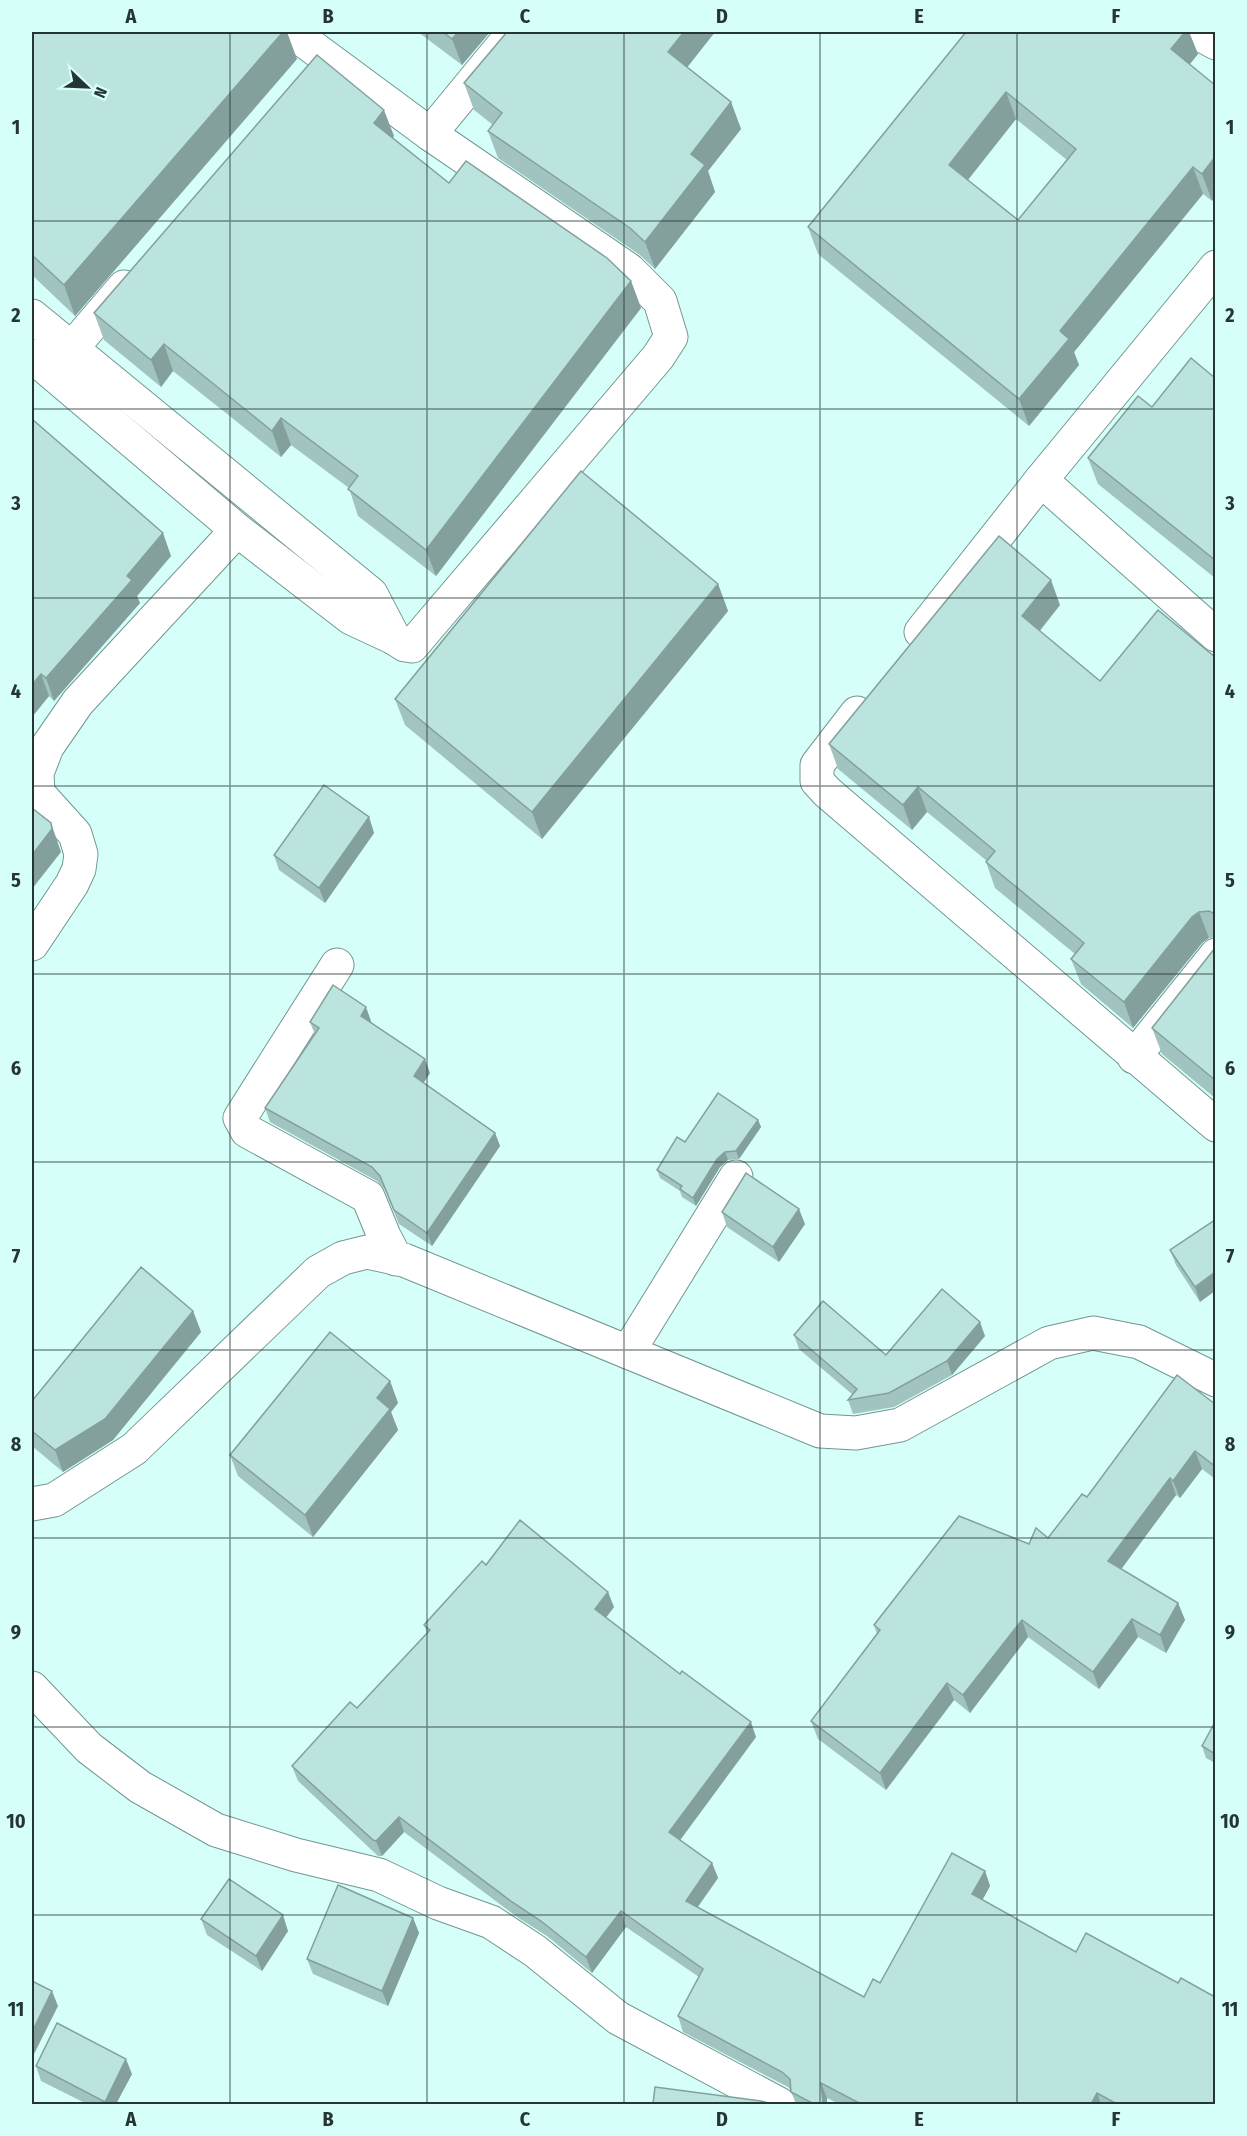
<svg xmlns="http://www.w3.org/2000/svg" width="1247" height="2136" font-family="'Fira Sans Condensed',sans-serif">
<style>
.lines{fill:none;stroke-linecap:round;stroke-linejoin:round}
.minor-casing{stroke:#719793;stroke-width:35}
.minor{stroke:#fff;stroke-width:33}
.wall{fill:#a2c4c0;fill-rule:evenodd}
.shaded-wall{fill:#84a09c}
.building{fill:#bce4df;stroke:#84a09c;stroke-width:1.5;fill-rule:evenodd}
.grid{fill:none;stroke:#253533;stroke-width:1.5;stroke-opacity:0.55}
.neatline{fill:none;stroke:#253533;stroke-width:2}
.grid-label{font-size:20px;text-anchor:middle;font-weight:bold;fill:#253533}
</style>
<rect width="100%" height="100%" fill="#d6fffa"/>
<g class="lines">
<g class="minor-casing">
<g id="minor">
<path d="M 1196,32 L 1216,43"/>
<path d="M 430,134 L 514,32"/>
<path d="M 32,316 L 371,594 L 394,638"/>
<path d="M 72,348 L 124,287"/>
<path d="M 32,356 L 237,530 L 351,618 L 394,638 L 405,645 L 412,646 L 658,357 L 671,337 L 660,301 L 629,270 L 430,134 L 292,32"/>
<path d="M 1041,480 L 1216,635"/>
<path d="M 921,632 L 1041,480 L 1216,267"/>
<path d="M 857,713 L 817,765 L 817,781 L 827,792 L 1216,1125"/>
<path d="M 32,944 L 72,884 L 79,869 L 81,854 L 75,834 L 38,793 L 37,773 L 47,747 L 78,702 L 237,530"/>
<path d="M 337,965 L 240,1118 L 247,1131 L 368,1197 L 384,1236 L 396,1259"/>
<path d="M 1134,1057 L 1216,955"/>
<path d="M 628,1352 L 736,1177"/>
<path d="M 32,1504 L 54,1500 L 134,1449 L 318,1272 L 343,1258 L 367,1252 L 404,1260 L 820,1431 L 856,1433 L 900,1425 L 1049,1343 L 1093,1333 L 1139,1342 L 1216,1380"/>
<path d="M 32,1688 L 89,1748 L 140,1787 L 216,1830 L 296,1855 L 379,1875 L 438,1903 L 491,1922 L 535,1951 L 618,2018 L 779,2104"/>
</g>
</g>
<use href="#minor" class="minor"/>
</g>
<g class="wall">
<path d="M 32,32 L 297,59 L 75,316 L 32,275 Z"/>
<path d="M 418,32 L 490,32 L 462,65 Z"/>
<path d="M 507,32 L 715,32 L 687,67 L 731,102 L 741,129 L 708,171 L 715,192 L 655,269 L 640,255 L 498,158 L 488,131 L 493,125 L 474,110 L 464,83 Z"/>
<path d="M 966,32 L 1189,32 L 1198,54 L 1190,64 L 1212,201 L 1203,194 L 1074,352 L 1079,365 L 1029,426 L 818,254 L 808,227 ZM 1016,119 L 1067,160 L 1018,220 L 968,180 Z"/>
<path d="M 394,136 L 393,138 L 449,183 L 631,281 L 641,308 L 436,576 L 358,516 L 349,488 L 291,445 L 281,457 L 173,371 L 161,387 L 104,340 L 94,313 Z"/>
<path d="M 1215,378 L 1215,578 L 1098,484 L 1088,458 L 1152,407 Z"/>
<path d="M 32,419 L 171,556 L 137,596 L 140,603 L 54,701 L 49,696 L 32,717 Z"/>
<path d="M 718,584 L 728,611 L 542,839 L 405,725 L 395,699 Z"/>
<path d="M 1060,605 L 1040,631 L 1100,681 L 1215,657 L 1215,937 L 1209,938 L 1202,943 L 1133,1028 L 1081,984 L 1071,959 L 1075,954 L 995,888 L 986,862 L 987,861 L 927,812 L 912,830 L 838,769 L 829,744 Z"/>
<path d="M 369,817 L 374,833 L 325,903 L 279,870 L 274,855 Z"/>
<path d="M 1215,948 L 1215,1098 L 1162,1054 L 1152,1028 Z"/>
<path d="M 371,1021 L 370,1022 L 430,1073 L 423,1083 L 495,1133 L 500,1146 L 432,1246 L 399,1224 L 385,1190 L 377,1181 L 270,1122 L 265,1108 L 315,1035 L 310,1022 Z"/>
<path d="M 758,1120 L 761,1127 L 739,1159 L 728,1160 L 720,1167 L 696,1206 L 682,1197 L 680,1191 L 660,1178 L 657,1170 L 685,1142 Z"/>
<path d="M 722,1212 L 805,1224 L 779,1262 L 727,1227 Z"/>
<path d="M 1215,1220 L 1200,1302 L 1176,1265 L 1170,1250 Z"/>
<path d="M 193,1311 L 201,1332 L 113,1440 L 63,1472 L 32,1446 L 32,1401 Z"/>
<path d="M 794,1335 L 886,1355 L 985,1336 L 952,1375 L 894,1407 L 853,1414 L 848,1400 L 853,1395 L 799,1349 Z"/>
<path d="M 390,1381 L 398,1403 L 391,1412 L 398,1430 L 313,1537 L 238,1476 L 230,1455 Z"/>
<path d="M 1215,1404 L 1215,1479 L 1202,1469 L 1180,1498 L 1176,1495 L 1121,1569 L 1178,1603 L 1185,1620 L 1166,1653 L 1138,1637 L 1099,1689 L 1028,1637 L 970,1713 L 954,1700 L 886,1790 L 818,1739 L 811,1721 L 877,1634 L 874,1625 L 1029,1544 L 1048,1538 L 1087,1497 Z"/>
<path d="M 486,1565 L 614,1607 L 606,1618 L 756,1737 L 680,1840 L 712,1863 L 718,1878 L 698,1907 L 864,1997 L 880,1983 L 985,1871 L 990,1886 L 982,1900 L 1215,2104 L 839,2104 L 827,2098 L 827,2104 L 796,2104 L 791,2091 L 788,2087 L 683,2032 L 678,2016 L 699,1977 L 626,1927 L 592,1973 L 547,1936 L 517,1917 L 404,1832 L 382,1856 L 378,1856 L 298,1781 L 292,1766 L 357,1708 L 427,1633 L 424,1625 Z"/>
<path d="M 1215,1722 L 1215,1763 L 1206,1758 L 1202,1746 Z"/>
<path d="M 413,1918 L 419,1933 L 388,2006 L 313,1974 L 307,1959 Z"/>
<path d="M 201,1919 L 288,1931 L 262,1971 L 207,1935 Z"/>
<path d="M 36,2066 L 132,2074 L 116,2104 L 87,2104 L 41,2081 Z"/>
</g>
<g class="shaded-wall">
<path d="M 283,32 L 287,32 L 297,59 L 75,316 L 64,285 Z"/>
<path d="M 458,32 L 490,32 L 462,65 L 452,39 Z"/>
<path d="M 684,32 L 715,32 L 678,79 L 668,52 Z"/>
<path d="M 1185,32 L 1189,32 L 1198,54 L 1181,75 L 1171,49 Z"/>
<path d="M 1006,92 L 1016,119 L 959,191 L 949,165 Z"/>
<path d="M 731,102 L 741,129 L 708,171 L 715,192 L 655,269 L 645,242 L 691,154 Z"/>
<path d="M 384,110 L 394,136 L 384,149 L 374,123 Z"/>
<path d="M 1215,157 L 1215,196 L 1212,201 L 1202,174 Z"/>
<path d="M 1193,167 L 1203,194 L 1074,352 L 1079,365 L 1029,426 L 1019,399 L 1060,331 Z"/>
<path d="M 631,281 L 641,308 L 436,576 L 426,550 Z"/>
<path d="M 164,344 L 173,371 L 161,387 L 151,360 Z"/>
<path d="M 281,418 L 291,445 L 281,457 L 272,431 Z"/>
<path d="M 163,533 L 171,556 L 137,596 L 140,603 L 54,701 L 46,678 L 127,576 Z"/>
<path d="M 1051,580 L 1060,605 L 1031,641 L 1022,616 Z"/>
<path d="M 718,584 L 728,611 L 542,839 L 532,812 Z"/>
<path d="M 41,674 L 49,696 L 32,717 L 32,685 Z"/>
<path d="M 918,787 L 927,812 L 912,830 L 903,805 Z"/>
<path d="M 369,817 L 374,833 L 325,903 L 319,888 Z"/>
<path d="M 51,823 L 61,852 L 32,889 L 32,855 Z"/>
<path d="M 1199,912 L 1209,938 L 1202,943 L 1133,1028 L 1124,1002 L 1192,917 Z"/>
<path d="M 366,1007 L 371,1021 L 366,1029 L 361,1016 Z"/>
<path d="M 425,1059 L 430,1073 L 419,1090 L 414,1076 Z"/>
<path d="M 758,1120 L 761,1127 L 739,1159 L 736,1151 Z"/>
<path d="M 495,1133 L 500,1146 L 432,1246 L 427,1233 Z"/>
<path d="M 725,1152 L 728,1160 L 720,1167 L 696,1206 L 693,1198 L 717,1159 Z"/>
<path d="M 799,1209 L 805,1224 L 779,1262 L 773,1247 Z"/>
<path d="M 1215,1272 L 1215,1291 L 1200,1302 L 1195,1287 Z"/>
<path d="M 193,1311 L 201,1332 L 113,1440 L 63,1472 L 55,1450 Z"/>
<path d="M 980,1322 L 985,1336 L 952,1375 L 947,1361 Z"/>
<path d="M 390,1381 L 398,1403 L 391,1412 L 398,1430 L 313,1537 L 305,1515 L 377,1398 Z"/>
<path d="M 1195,1451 L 1202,1469 L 1180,1498 L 1173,1481 Z"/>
<path d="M 1170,1478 L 1176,1495 L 1114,1579 L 1108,1561 Z"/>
<path d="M 608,1592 L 614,1607 L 600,1625 L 595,1609 Z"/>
<path d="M 1178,1603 L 1185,1620 L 1166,1653 L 1160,1635 Z"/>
<path d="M 1132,1619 L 1138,1637 L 1099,1689 L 1093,1672 Z"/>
<path d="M 1022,1620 L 1028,1637 L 970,1713 L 963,1695 Z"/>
<path d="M 947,1683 L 954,1700 L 886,1790 L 880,1773 Z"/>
<path d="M 751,1722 L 756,1737 L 675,1847 L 669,1832 Z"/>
<path d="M 399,1817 L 404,1832 L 382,1856 L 376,1841 Z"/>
<path d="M 712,1863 L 718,1878 L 691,1916 L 686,1901 Z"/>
<path d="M 985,1871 L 990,1886 L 977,1910 L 972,1894 Z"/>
<path d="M 621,1911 L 626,1927 L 592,1973 L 586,1957 Z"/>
<path d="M 283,1915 L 288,1931 L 262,1971 L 256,1956 Z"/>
<path d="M 413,1918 L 419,1933 L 388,2006 L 382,1991 Z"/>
<path d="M 52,1991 L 58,2006 L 32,2058 L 32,2032 Z"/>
<path d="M 126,2059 L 132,2074 L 116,2104 L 106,2104 L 105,2102 Z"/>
<path d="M 821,2083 L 827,2098 L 827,2104 L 823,2104 Z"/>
<path d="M 1097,2093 L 1101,2104 L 1091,2104 Z"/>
</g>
<g class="building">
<path d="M 32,32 L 283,32 L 64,285 L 32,255 Z"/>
<path d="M 443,32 L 458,32 L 452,39 Z"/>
<path d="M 507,32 L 684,32 L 668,52 L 731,102 L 691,154 L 705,165 L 645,242 L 630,228 L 488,131 L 502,113 L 464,83 Z"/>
<path d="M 966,32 L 1185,32 L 1171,49 L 1215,85 L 1215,157 L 1202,174 L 1193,167 L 1060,331 L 1069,339 L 1019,399 L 808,227 ZM 1006,92 L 1076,149 L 1018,220 L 949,165 Z"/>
<path d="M 317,55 L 384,110 L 374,123 L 449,183 L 466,161 L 607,258 L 631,281 L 426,550 L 348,489 L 358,476 L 281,418 L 272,431 L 164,344 L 151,360 L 94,313 Z"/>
<path d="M 1191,358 L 1215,378 L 1215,560 L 1088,458 L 1138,396 L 1152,407 Z"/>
<path d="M 32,419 L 163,533 L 127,576 L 132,580 L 46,678 L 41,674 L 32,685 Z"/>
<path d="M 581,471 L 718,584 L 532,812 L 395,699 Z"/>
<path d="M 999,536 L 1051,580 L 1022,616 L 1100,681 L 1158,610 L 1215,657 L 1215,914 L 1209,911 L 1199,912 L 1192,917 L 1124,1002 L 1071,959 L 1084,943 L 986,862 L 995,851 L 918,787 L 903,805 L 829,744 Z"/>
<path d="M 324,785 L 369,817 L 319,888 L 274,855 Z"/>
<path d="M 32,808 L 51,823 L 52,829 L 32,855 Z"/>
<path d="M 1215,948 L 1215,1080 L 1152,1028 Z"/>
<path d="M 333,985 L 366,1007 L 361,1016 L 425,1059 L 414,1076 L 495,1133 L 427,1233 L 394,1210 L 380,1176 L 372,1167 L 265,1108 L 319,1028 L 310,1022 Z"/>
<path d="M 718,1093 L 758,1120 L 736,1151 L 725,1152 L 717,1159 L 693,1198 L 680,1189 L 682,1186 L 657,1170 L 677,1137 L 685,1142 Z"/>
<path d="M 746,1173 L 799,1209 L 773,1247 L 722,1212 Z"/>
<path d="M 1215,1220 L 1215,1272 L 1195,1287 L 1170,1250 Z"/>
<path d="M 141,1267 L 193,1311 L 105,1419 L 55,1450 L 32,1431 L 32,1401 Z"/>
<path d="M 942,1289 L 980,1322 L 947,1361 L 889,1393 L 848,1400 L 857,1389 L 794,1335 L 823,1301 L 886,1355 Z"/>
<path d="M 330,1332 L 390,1381 L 377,1398 L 390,1409 L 305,1515 L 230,1455 Z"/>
<path d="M 1177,1375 L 1215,1404 L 1215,1466 L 1195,1451 L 1173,1481 L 1170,1478 L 1108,1561 L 1178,1603 L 1160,1635 L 1132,1619 L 1093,1672 L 1022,1620 L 963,1695 L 947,1683 L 880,1773 L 811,1721 L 880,1630 L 874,1625 L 959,1516 L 1029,1544 L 1036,1528 L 1048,1538 L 1082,1494 L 1087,1497 Z"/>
<path d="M 520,1520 L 608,1592 L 595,1609 L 680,1674 L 682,1671 L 751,1722 L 669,1832 L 712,1863 L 686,1901 L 864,1997 L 873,1979 L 880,1983 L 952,1853 L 985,1871 L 972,1894 L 1076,1952 L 1086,1933 L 1178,1983 L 1181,1978 L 1215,1997 L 1215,2104 L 1117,2104 L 1097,2093 L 1091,2104 L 861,2104 L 821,2083 L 823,2104 L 814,2104 L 791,2092 L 790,2079 L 782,2072 L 678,2016 L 703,1969 L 621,1911 L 586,1957 L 541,1921 L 512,1902 L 399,1817 L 376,1841 L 373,1840 L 292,1766 L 350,1702 L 357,1708 L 430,1630 L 424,1625 L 482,1561 L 486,1565 Z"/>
<path d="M 1215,1722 L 1215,1754 L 1202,1746 Z"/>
<path d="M 229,1879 L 283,1915 L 256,1956 L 201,1919 Z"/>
<path d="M 338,1885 L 413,1918 L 382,1991 L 307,1959 Z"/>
<path d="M 32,1981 L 52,1991 L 32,2032 Z"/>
<path d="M 57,2023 L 126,2059 L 105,2102 L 36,2066 Z"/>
<path d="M 655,2087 L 761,2101 L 772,2104 L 653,2104 Z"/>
</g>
<path class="grid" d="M 230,32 L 230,2104M 427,32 L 427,2104M 624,32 L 624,2104M 820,32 L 820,2104M 1017,32 L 1017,2104M 32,221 L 1216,221M 32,409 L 1216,409M 32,598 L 1216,598M 32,786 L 1216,786M 32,974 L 1216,974M 32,1162 L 1216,1162M 32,1350 L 1216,1350M 32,1538 L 1216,1538M 32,1727 L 1216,1727M 32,1915 L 1216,1915"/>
<rect width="1247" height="2136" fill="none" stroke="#d6fffa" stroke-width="66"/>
<g transform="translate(87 87) rotate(113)" stroke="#d6fffa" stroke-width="4.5" paint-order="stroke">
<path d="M0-4.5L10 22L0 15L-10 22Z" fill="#253533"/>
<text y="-9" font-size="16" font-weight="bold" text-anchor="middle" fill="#253533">N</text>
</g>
<rect x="33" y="33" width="1181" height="2070" class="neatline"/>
<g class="grid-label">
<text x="131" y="23">A</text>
<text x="328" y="23">B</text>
<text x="525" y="23">C</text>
<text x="722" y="23">D</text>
<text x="919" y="23">E</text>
<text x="1116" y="23">F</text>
<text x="16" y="134">1</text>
<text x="1230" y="134">1</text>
<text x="16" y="322">2</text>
<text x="1230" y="322">2</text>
<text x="16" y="510">3</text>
<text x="1230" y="510">3</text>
<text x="16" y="698">4</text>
<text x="1230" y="698">4</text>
<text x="16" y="887">5</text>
<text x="1230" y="887">5</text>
<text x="16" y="1075">6</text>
<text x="1230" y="1075">6</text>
<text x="16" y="1263">7</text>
<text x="1230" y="1263">7</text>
<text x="16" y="1451">8</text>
<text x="1230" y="1451">8</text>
<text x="16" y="1639">9</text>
<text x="1230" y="1639">9</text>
<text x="16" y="1828">10</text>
<text x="1230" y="1828">10</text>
<text x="16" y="2016">11</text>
<text x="1230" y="2016">11</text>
<text x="131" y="2126">A</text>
<text x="328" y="2126">B</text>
<text x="525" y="2126">C</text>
<text x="722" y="2126">D</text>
<text x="919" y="2126">E</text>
<text x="1116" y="2126">F</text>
</g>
</svg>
